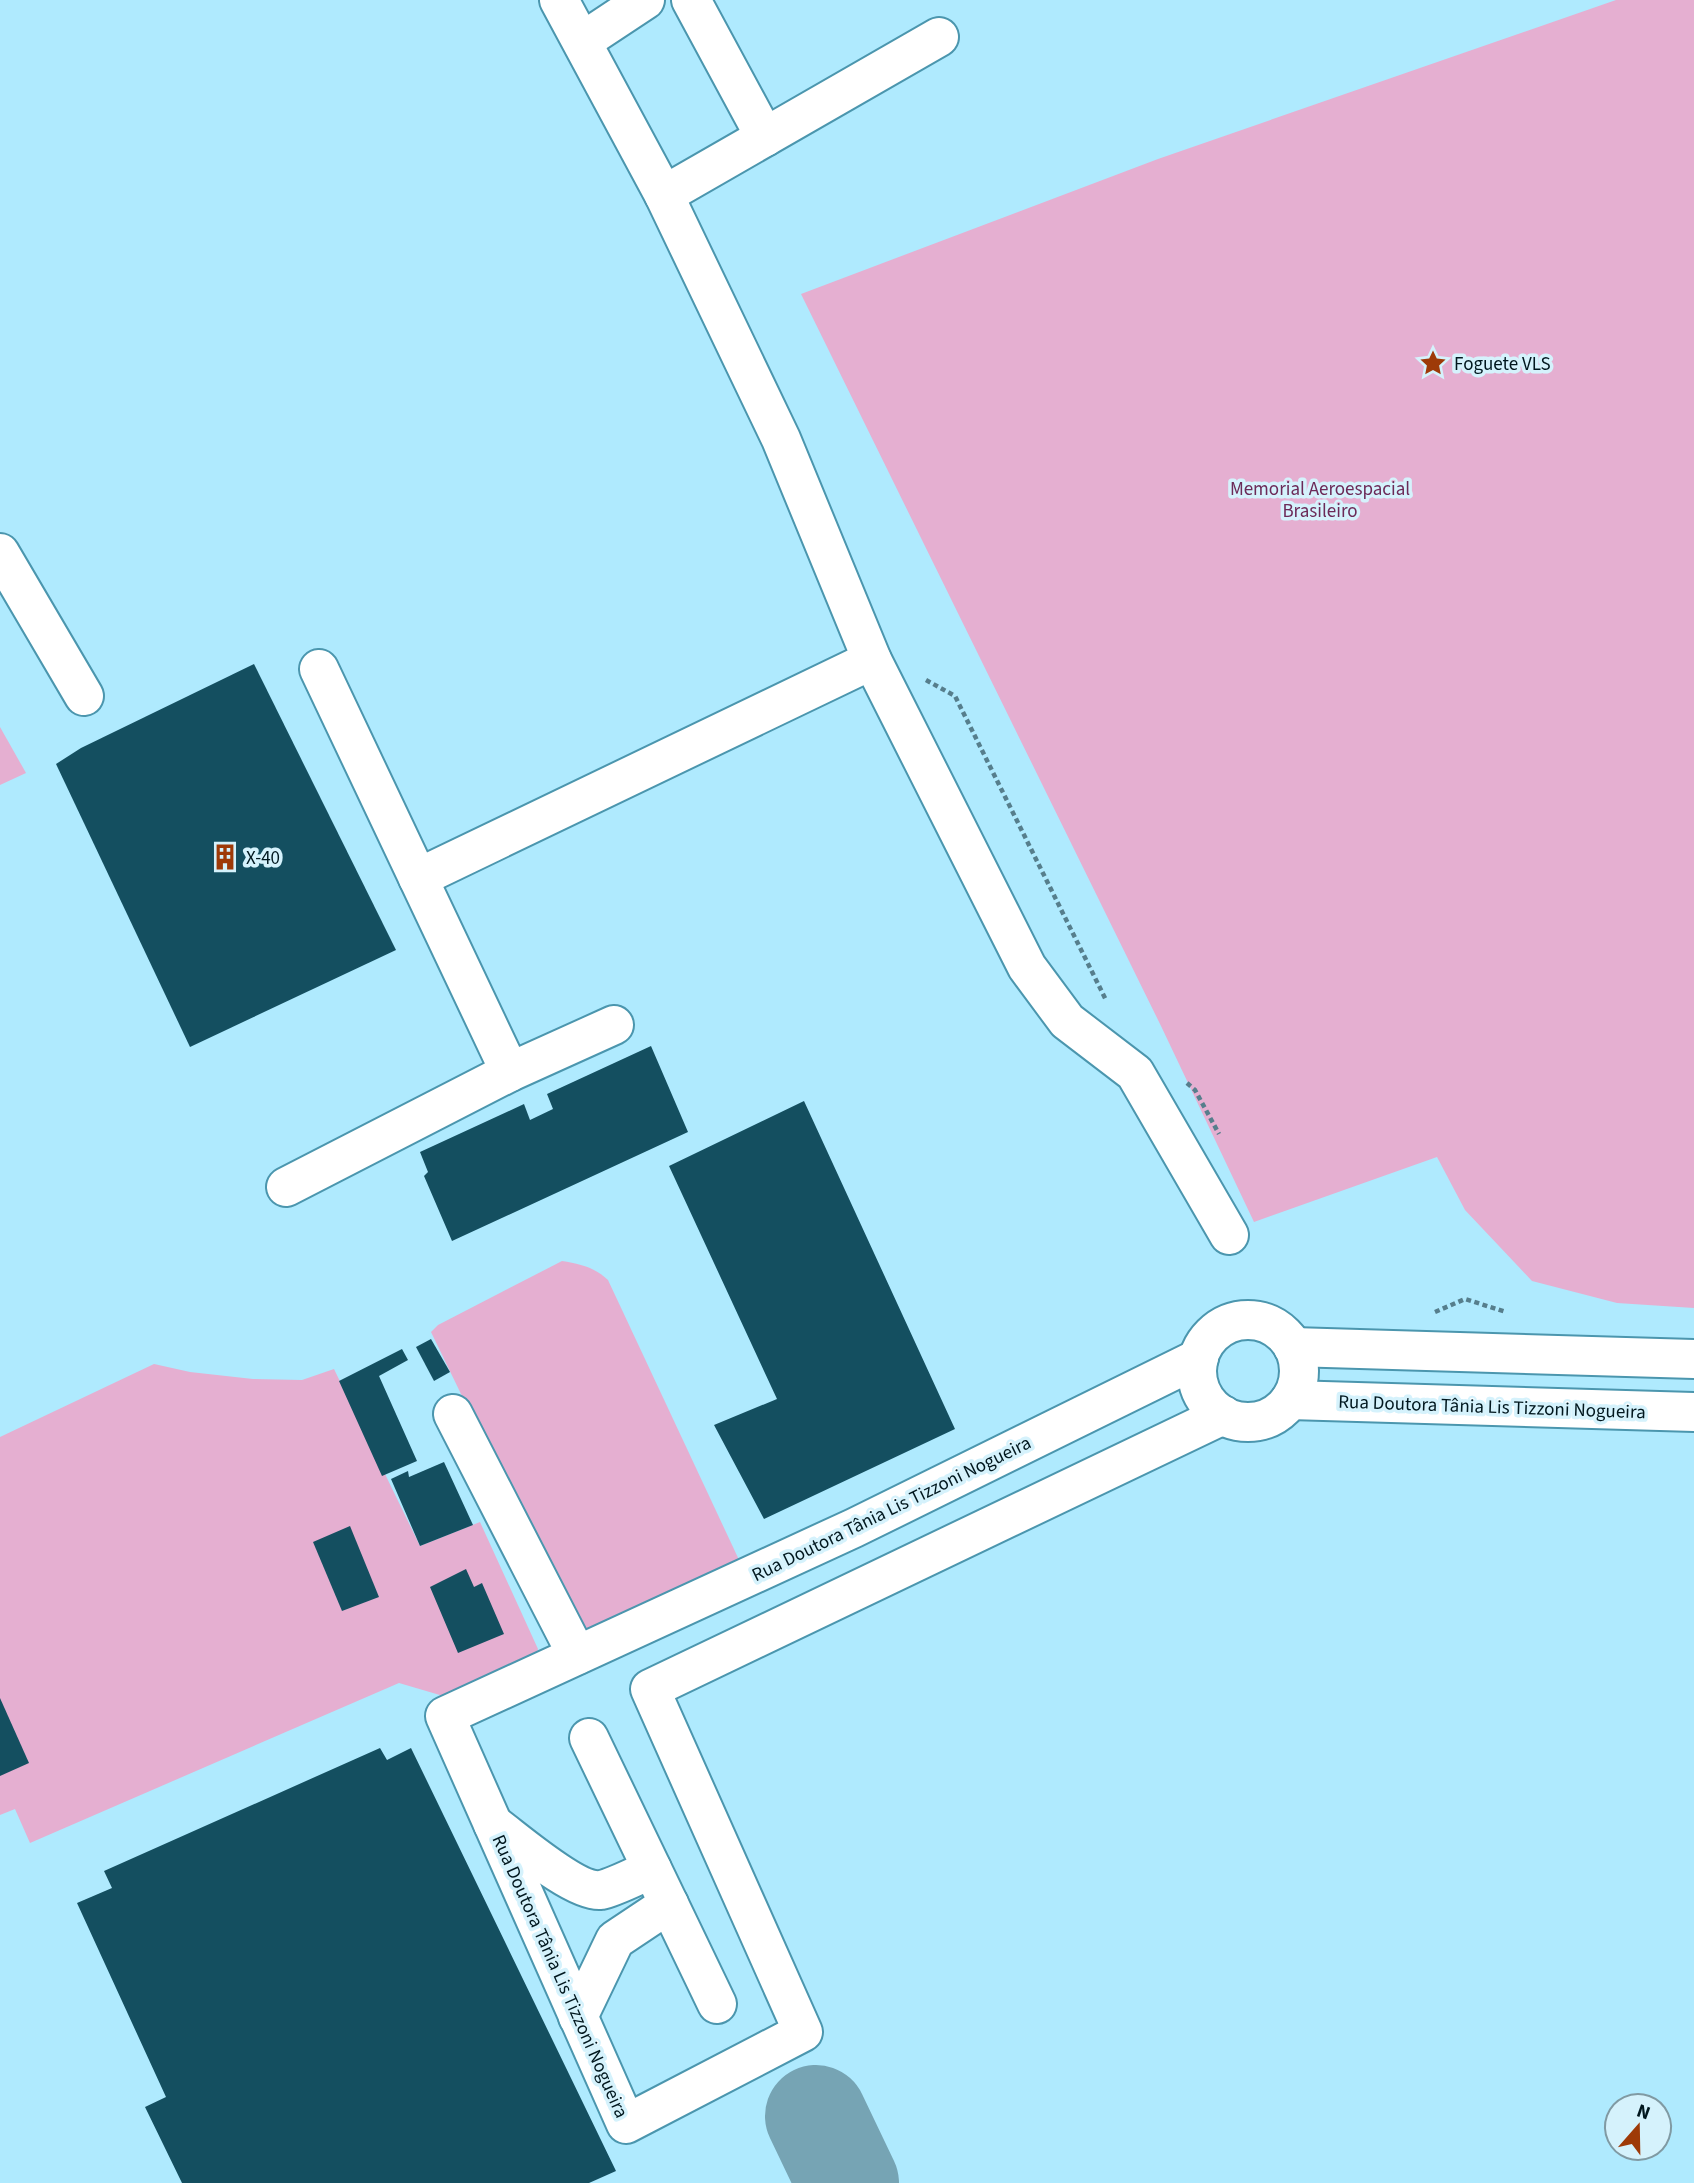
<svg xmlns="http://www.w3.org/2000/svg" width="1694" height="2183" font-family="'Source Sans 3',sans-serif">
<style>
.green{fill:#e5afd1}
.lines{fill:none;stroke-linecap:round;stroke-linejoin:round}
.taxiway{stroke:#76a4b4;stroke-width:102}
.building{fill:#144f60}
.minor-casing{stroke:#4b96ae;stroke-width:42}
.path{stroke:#567e8c;stroke-width:4.5;stroke-dasharray:5 3.5;stroke-linecap:butt}
.minor{stroke:#fff;stroke-width:38}
.labels{text-anchor:middle;stroke-width:7;stroke-linejoin:round;paint-order:stroke}
.poi-label{font-size:19px;fill:#01171e;stroke:#d5f2fc;text-anchor:start}
.park-label{font-size:19px;fill:#6c2a58;stroke:#d5f2fc}
.street-label{font-size:19px;fill:#01171e;stroke:#d5f2fc}
</style>
<rect width="100%" height="100%" fill="#afeafe"/>
<g class="green">
<path d="M 1616,0 L 1694,0 L 1694,1308 L 1617,1303 L 1532,1281 L 1465,1210 L 1437,1157 L 1254,1222 L 1161,1026 L 801,294 L 1158,159 Z"/>
<path d="M 0,727 L 26,773 L 0,785 Z"/>
<path d="M 562,1261 C 580,1264 594,1267 608,1280 L 740,1562 L 579,1638 L 431,1332 L 438,1325 Z"/>
<path d="M 154,1364 L 190,1372 L 253,1379 L 302,1380 L 334,1369 L 420,1546 L 480,1522 L 538,1649 L 533,1661 L 450,1698 L 399,1683 L 30,1843 L 15,1809 L 0,1815 L 0,1437 Z"/>
</g>
<g class="lines">
<path class="taxiway" d="M 816,2116 L 848,2183"/>
</g>
<g class="building">
<path d="M 254,664 L 396,950 L 190,1047 L 56,764 L 81,748 Z"/>
<path d="M 651,1046 L 688,1132 L 452,1241 L 424,1176 L 428,1172 L 420,1152 L 524,1104 L 530,1120 L 553,1109 L 547,1094 Z"/>
<path d="M 804,1101 L 955,1429 L 764,1519 L 714,1425 L 777,1399 L 669,1166 Z"/>
<path d="M 431,1339 L 450,1372 L 434,1381 L 416,1347 Z"/>
<path d="M 402,1349 L 408,1360 L 379,1376 L 417,1461 L 382,1476 L 339,1381 Z"/>
<path d="M 444,1462 L 473,1525 L 420,1546 L 391,1479 L 408,1471 L 409,1477 Z"/>
<path d="M 350,1526 L 379,1597 L 342,1611 L 313,1542 Z"/>
<path d="M 466,1569 L 474,1587 L 482,1583 L 504,1634 L 458,1653 L 430,1587 Z"/>
<path d="M 0,1698 L 29,1763 L 0,1776 Z"/>
<path d="M 380,1748 L 387,1760 L 411,1748 L 616,2171 L 589,2183 L 182,2183 L 145,2107 L 166,2097 L 77,1903 L 112,1888 L 104,1871 Z"/>
</g>
<g class="lines">
<g class="minor-casing">
<g id="minor">
<path d="M 559,0 L 664,195 L 781,439 L 872,660 L 1027,967 L 1067,1021 L 1135,1073 L 1229,1235"/>
<path d="M 691,0 L 765,137"/>
<path d="M 583,41 L 645,0"/>
<path d="M 664,195 L 939,37"/>
<path d="M 0,553 L 84,696"/>
<path d="M 319,669 L 510,1072"/>
<path d="M 418,878 L 872,660"/>
<path d="M 286,1187 L 510,1072 L 614,1025"/>
<circle cx="1248" cy="1371" r="51"/>
<path d="M 1293,1347 L 1694,1359"/>
<path d="M 1199,1358 L 854,1528 L 445,1716 L 626,2124 L 803,2032 L 650,1689 L 1223,1415"/>
<path d="M 1290,1400 L 1694,1412"/>
<path d="M 453,1414 L 577,1655"/>
<path d="M 589,1738 L 717,2004"/>
<path d="M 493,1824 C 515,1840 575,1893 601,1890 C 613,1888 640,1874 652,1869"/>
<path d="M 578,2017 L 615,1940 L 669,1904"/>
</g>
</g>
<g class="path">
<path d="M 926,680 L 955,696 L 1106,1000"/>
<path d="M 1187,1083 L 1195,1090 L 1219,1134"/>
<path d="M 1435,1312 L 1465,1299 L 1506,1312"/>
</g>
<use href="#minor" class="minor"/>
</g>
<defs>
<g id="sight-bare" transform="scale(2.1)"><path d="M0-6L1.8-2.2L6-1.7L2.9 1.2L3.7 5.4L0 3.3L-3.7 5.4L-2.9 1.2L-6-1.7L-1.8-2.2Z" fill="#9e3a08" stroke="#d5f2fc" stroke-width="2.5" paint-order="stroke"/></g>
<g id="building-bare" transform="scale(2.1)"><path d="M-4-6H4V6H1V3H-1V6H-4ZM-2.5-4.3h1.7v1.8h-1.7ZM.8-4.3h1.7v1.8H.8ZM-2.5-1h1.7V.8h-1.7ZM.8-1h1.7V.8H.8Z" fill="#9e3a08" stroke="#d5f2fc" stroke-width="2.5" paint-order="stroke"/></g>
</defs>
<g fill-rule="evenodd">
<use href="#sight-bare" x="1433" y="363"/>
<use href="#building-bare" x="225" y="857"/>
</g>
<g class="labels">
<g class="poi-label">
<text x="1454" y="370">Foguete VLS</text>
<text x="246" y="864">X-40</text>
</g>
<g class="park-label">
<text x="1320" y="495">Memorial Aeroespacial<tspan x="1320" dy="22">Brasileiro</tspan></text>
</g>
<g class="street-label">
<text transform="translate(1492 1406) rotate(2)" y="7">Rua Doutora Tânia Lis Tizzoni Nogueira</text>
<text transform="translate(891 1508) rotate(-26)" y="7">Rua Doutora Tânia Lis Tizzoni Nogueira</text>
<text transform="translate(561 1976) rotate(66)" y="7">Rua Doutora Tânia Lis Tizzoni Nogueira</text>
</g>
</g>
<g transform="translate(1638 2127) rotate(20)"><circle r="33" fill="#d5f2fc" stroke="#809aa3" stroke-width="2"/>
<path d="M0-5L12 26L0 18L-12 26Z" fill="#9e3a08"/>
<text y="-10" font-size="19" font-weight="bold" text-anchor="middle" fill="#01171e">N</text>
</g>
</svg>
